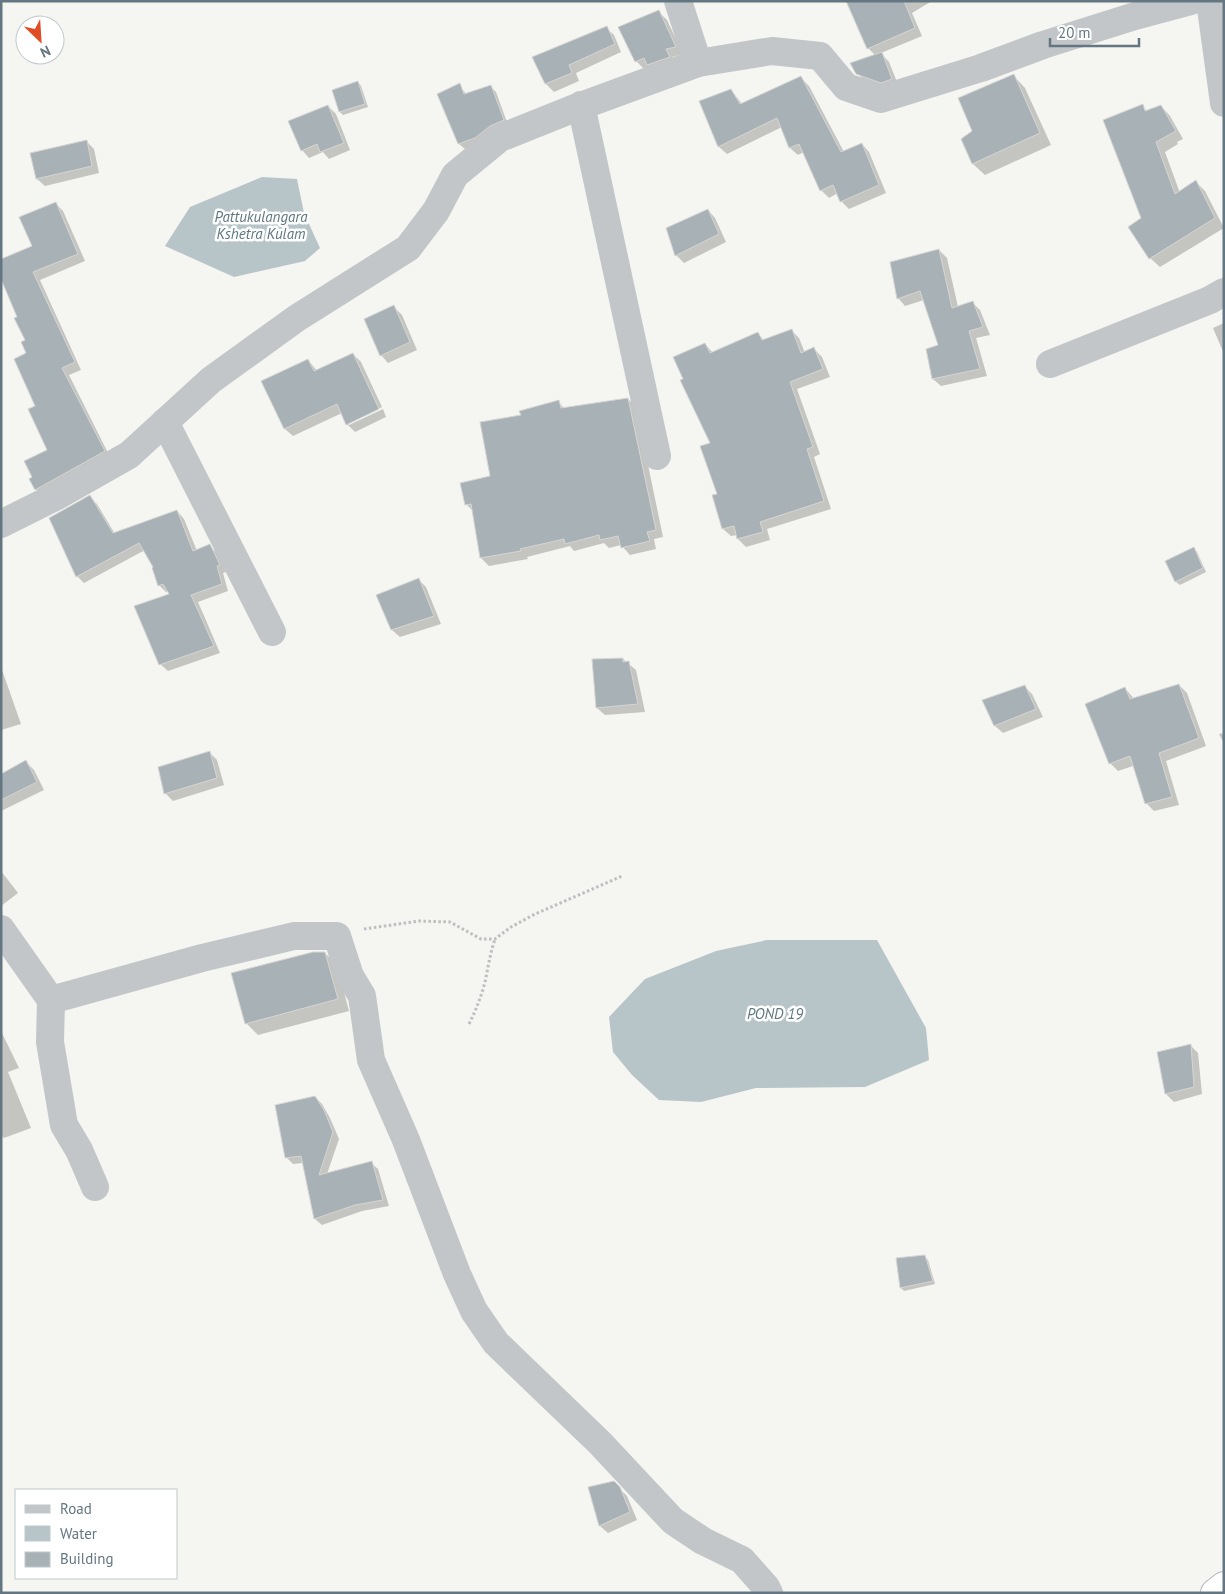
<svg xmlns="http://www.w3.org/2000/svg" width="1225" height="1594" font-family="'PT Sans',sans-serif">
<style>
.water{fill:#b8c5c8}
.shadow{fill:#0003}
.building{fill:#a8b1b6;stroke:#d6d6d4}
.lines{fill:none;stroke-linecap:round;stroke-linejoin:round}
.highway-casing{stroke:#b5b8bb;stroke-width:30}
.path{stroke:#bcbec0;stroke-width:3;stroke-dasharray:2.5 2.5;stroke-linecap:butt}
.minor{stroke:#c2c6c9;stroke-width:28}
.highway{stroke:#fff;stroke-width:28}
.labels{text-anchor:middle;stroke-width:5;stroke-linejoin:round;paint-order:stroke}
.water-label{font-size:15px;font-style:italic;fill:#5f777f;stroke:#fff}
</style>
<rect width="100%" height="100%" fill="#f5f5f1"/>
<g class="water">
<path d="M 262,177 L 297,179 L 304,213 L 320,248 L 305,261 L 234,277 L 165,246 L 190,207 Z"/>
<path d="M 767,940 L 877,940 L 926,1028 L 929,1060 L 865,1087 L 756,1088 L 701,1102 L 659,1100 L 632,1075 L 613,1052 L 609,1017 L 645,979 L 716,951 Z"/>
</g>
<g class="shadow">
<path d="M 863,1 L 932,1 L 912,13 L 922,36 L 881,53 L 889,62 L 899,87 L 890,90 L 865,81 L 857,73 L 876,56 L 868,48 Z"/>
<path d="M 659,12 L 667,20 L 683,54 L 672,57 L 676,65 L 644,69 L 636,61 Z"/>
<path d="M 606,28 L 614,35 L 621,52 L 576,73 L 579,81 L 554,92 L 546,84 L 534,58 Z"/>
<path d="M 1014,76 L 1025,88 L 1051,145 L 985,175 L 973,164 L 962,139 L 974,131 Z"/>
<path d="M 801,78 L 809,86 L 844,152 L 862,144 L 869,152 L 886,193 L 849,209 L 841,201 L 838,193 L 829,198 L 821,190 L 804,152 L 798,155 L 790,148 L 782,127 L 727,154 L 719,147 L 701,101 L 731,90 L 742,104 Z"/>
<path d="M 358,82 L 361,86 L 368,107 L 343,115 L 340,112 Z"/>
<path d="M 459,85 L 467,95 L 491,87 L 496,92 L 508,125 L 480,144 L 465,149 L 459,144 L 438,94 Z"/>
<path d="M 328,106 L 336,114 L 350,150 L 329,159 L 323,152 L 309,158 L 302,150 Z"/>
<path d="M 1142,106 L 1147,111 L 1161,106 L 1170,116 L 1183,139 L 1177,142 L 1178,144 L 1165,152 L 1180,193 L 1196,182 L 1205,191 L 1224,228 L 1160,267 L 1150,258 L 1143,218 Z"/>
<path d="M 86,141 L 94,149 L 99,173 L 45,186 L 37,179 Z"/>
<path d="M 56,204 L 63,211 L 85,261 L 40,280 L 81,370 L 69,375 L 111,459 L 43,496 L 36,489 L 34,477 L 48,450 L 37,406 L 26,341 L 19,318 L 33,247 Z"/>
<path d="M 708,210 L 715,218 L 726,242 L 684,263 L 676,255 Z"/>
<path d="M 939,250 L 947,258 L 958,307 L 972,302 L 980,310 L 990,335 L 976,338 L 987,376 L 941,386 L 933,379 L 940,346 L 924,300 L 905,306 L 898,298 Z"/>
<path d="M 394,307 L 402,315 L 417,350 L 388,363 L 381,355 Z"/>
<path d="M 1224,323 L 1224,354 L 1213,328 Z"/>
<path d="M 791,330 L 799,338 L 805,353 L 814,349 L 822,357 L 830,377 L 797,389 L 820,454 L 814,457 L 831,509 L 767,529 L 770,540 L 746,547 L 738,539 L 737,535 L 731,536 L 723,529 L 711,443 L 705,344 L 713,353 L 758,334 L 765,341 Z"/>
<path d="M 353,354 L 361,362 L 382,407 L 349,422 L 349,425 L 383,409 L 386,417 L 355,432 L 347,424 L 342,413 L 293,436 L 285,429 L 262,382 L 308,360 L 317,371 Z"/>
<path d="M 628,399 L 636,407 L 663,537 L 654,539 L 656,549 L 630,555 L 621,545 L 609,548 L 604,543 L 574,551 L 570,546 L 527,557 L 528,559 L 489,566 L 481,558 L 474,512 L 467,505 L 491,477 L 522,416 L 558,402 L 565,409 Z"/>
<path d="M 89,497 L 97,504 L 115,534 L 177,511 L 184,519 L 197,551 L 210,546 L 217,553 L 226,572 L 223,573 L 228,591 L 198,602 L 220,653 L 168,671 L 160,664 L 171,594 L 169,591 L 166,592 L 159,585 L 155,568 L 145,550 L 84,583 L 77,576 Z"/>
<path d="M 1194,549 L 1197,552 L 1206,572 L 1180,585 L 1176,582 L 1167,561 Z"/>
<path d="M 418,579 L 426,587 L 441,624 L 400,637 L 392,630 L 378,595 Z"/>
<path d="M 623,659 L 636,670 L 645,712 L 605,715 L 597,708 Z"/>
<path d="M 1,667 L 21,724 L 1,730 Z"/>
<path d="M 1179,685 L 1187,693 L 1206,746 L 1166,761 L 1179,805 L 1154,811 L 1146,803 L 1133,766 L 1118,771 L 1110,763 L 1125,688 L 1134,699 Z"/>
<path d="M 1024,686 L 1032,694 L 1043,717 L 1003,733 L 995,726 L 984,701 Z"/>
<path d="M 1224,733 L 1224,743 L 1219,734 Z"/>
<path d="M 209,752 L 217,760 L 224,785 L 173,801 L 165,793 Z"/>
<path d="M 26,762 L 34,770 L 44,790 L 1,811 L 1,776 Z"/>
<path d="M 1,871 L 18,893 L 1,906 Z"/>
<path d="M 325,953 L 337,965 L 349,1011 L 258,1035 L 246,1023 Z"/>
<path d="M 1,1031 L 19,1068 L 8,1072 L 31,1128 L 4,1138 L 1,1135 Z"/>
<path d="M 1190,1045 L 1198,1053 L 1202,1094 L 1174,1102 L 1166,1094 L 1159,1053 Z"/>
<path d="M 315,1097 L 322,1104 L 330,1118 L 339,1139 L 327,1174 L 371,1163 L 378,1169 L 389,1206 L 362,1211 L 322,1225 L 315,1219 L 303,1163 L 293,1164 L 286,1157 Z"/>
<path d="M 924,1257 L 928,1260 L 935,1284 L 904,1291 L 901,1288 Z"/>
<path d="M 614,1483 L 627,1496 L 637,1520 L 608,1533 L 600,1526 L 589,1488 Z"/>
</g>
<g class="building">
<path d="M 846,1 L 904,1 L 915,28 L 867,49 Z"/>
<path d="M 659,10 L 676,47 L 666,49 L 670,57 L 647,65 L 644,58 L 635,62 L 618,27 Z"/>
<path d="M 607,26 L 615,44 L 569,65 L 572,73 L 545,84 L 532,57 Z"/>
<path d="M 882,52 L 892,79 L 881,83 L 856,74 L 850,63 Z"/>
<path d="M 1014,74 L 1040,133 L 972,164 L 961,139 L 972,131 L 958,98 Z"/>
<path d="M 801,76 L 841,152 L 862,143 L 879,185 L 840,202 L 833,185 L 820,191 L 799,144 L 789,148 L 777,118 L 718,147 L 699,101 L 731,89 L 740,104 Z"/>
<path d="M 358,81 L 365,104 L 339,112 L 332,90 Z"/>
<path d="M 460,83 L 464,94 L 491,85 L 504,120 L 490,126 L 475,138 L 458,144 L 437,94 Z"/>
<path d="M 1143,104 L 1145,111 L 1161,105 L 1176,131 L 1156,142 L 1175,194 L 1196,180 L 1215,218 L 1149,259 L 1128,227 L 1141,218 L 1103,120 Z"/>
<path d="M 328,105 L 344,143 L 320,152 L 317,144 L 301,151 L 288,121 Z"/>
<path d="M 87,140 L 92,166 L 36,179 L 30,153 Z"/>
<path d="M 56,202 L 78,254 L 33,272 L 75,362 L 62,368 L 105,451 L 35,490 L 29,479 L 32,477 L 24,461 L 47,450 L 28,409 L 35,406 L 14,359 L 26,353 L 21,342 L 25,340 L 14,318 L 17,317 L 1,279 L 1,259 L 32,246 L 19,217 Z"/>
<path d="M 708,209 L 719,234 L 675,256 L 666,228 Z"/>
<path d="M 939,249 L 952,308 L 973,301 L 983,327 L 969,331 L 980,369 L 932,379 L 926,349 L 938,345 L 920,291 L 897,299 L 890,262 Z"/>
<path d="M 394,305 L 410,342 L 380,356 L 364,319 Z"/>
<path d="M 792,329 L 801,353 L 814,347 L 823,369 L 790,382 L 813,447 L 807,449 L 824,501 L 760,522 L 763,532 L 737,539 L 734,526 L 722,529 L 712,495 L 717,494 L 700,446 L 710,443 L 680,380 L 683,379 L 673,357 L 705,343 L 710,353 L 758,332 L 762,340 Z"/>
<path d="M 353,353 L 379,409 L 346,425 L 337,404 L 284,429 L 261,381 L 308,359 L 314,371 Z"/>
<path d="M 628,398 L 656,530 L 647,532 L 650,541 L 621,548 L 618,536 L 600,540 L 599,535 L 565,544 L 564,539 L 520,549 L 521,551 L 480,558 L 471,504 L 465,505 L 460,483 L 490,476 L 480,422 L 521,415 L 519,411 L 559,400 L 561,408 Z"/>
<path d="M 90,495 L 113,533 L 177,510 L 193,551 L 210,544 L 220,565 L 217,566 L 222,584 L 191,595 L 214,646 L 159,665 L 134,606 L 169,594 L 163,584 L 158,586 L 152,568 L 153,567 L 139,543 L 76,577 L 49,518 Z"/>
<path d="M 1194,547 L 1203,568 L 1175,582 L 1165,561 Z"/>
<path d="M 419,578 L 434,616 L 391,630 L 376,595 Z"/>
<path d="M 623,658 L 623,662 L 629,661 L 638,704 L 596,708 L 592,659 Z"/>
<path d="M 1179,684 L 1199,738 L 1159,753 L 1172,797 L 1145,804 L 1130,756 L 1109,764 L 1085,704 L 1125,687 L 1130,699 Z"/>
<path d="M 1025,685 L 1036,709 L 994,726 L 982,700 Z"/>
<path d="M 210,751 L 217,778 L 164,794 L 158,767 Z"/>
<path d="M 26,760 L 37,782 L 1,800 L 1,774 Z"/>
<path d="M 313,952 L 325,952 L 338,999 L 245,1024 L 231,973 Z"/>
<path d="M 1191,1044 L 1194,1087 L 1165,1094 L 1157,1052 Z"/>
<path d="M 315,1096 L 324,1110 L 333,1132 L 319,1175 L 372,1161 L 383,1200 L 355,1205 L 314,1219 L 301,1156 L 285,1158 L 275,1105 Z"/>
<path d="M 925,1255 L 933,1281 L 900,1288 L 896,1258 Z"/>
<path d="M 614,1481 L 620,1487 L 630,1512 L 599,1526 L 588,1487 Z"/>
</g>
<g class="lines">
<g class="highway-casing">
<path id="highway" d="M 1215,1593 L 1224,1586"/>
</g>
<g class="path">
<path d="M 364,929 L 419,921 L 450,922 L 481,939 L 495,939 L 511,927 L 535,914 L 622,876"/>
<path d="M 469,1024 C 476,1010 481,997 485,982 C 488,968 490,954 495,939"/>
</g>
<g class="minor">
<path d="M 678,1 L 698,63"/>
<path d="M 1210,1 L 1224,103"/>
<path d="M 581,105 L 657,456"/>
<path d="M 1050,364 L 1210,300 L 1224,292"/>
<path d="M 165,422 L 272,632"/>
<path d="M 1,524 L 55,497 L 129,455 L 211,380 L 297,318 L 408,248 L 436,211 L 455,175 L 500,138 L 570,110 L 698,63 L 772,51 L 820,56 L 846,87 L 881,99 L 981,68 L 1043,45 L 1135,16 L 1191,1"/>
<path d="M 1,929 L 51,1000"/>
<path d="M 95,1187 L 79,1150 L 64,1125 L 50,1042 L 51,1000 L 202,958 L 294,936 L 337,936 L 350,976 L 362,996 L 371,1060 L 406,1140 L 457,1274 L 474,1311 L 496,1343 L 600,1443 L 673,1521 L 703,1541 L 742,1560 L 766,1587 L 769,1593"/>
</g>
<use href="#highway" class="highway"/>
</g>
<g class="labels">
<g class="water-label">
<text x="261" y="222">Pattukulangara<tspan x="261" dy="17">Kshetra Kulam</tspan></text>
<text x="775" y="1019">POND 19</text>
</g>
</g>
<rect width="1225" height="1594" fill="none" stroke="#647682" stroke-width="5"/>
<rect x="15" y="1489" width="162" height="90" fill="#ffffff" stroke="#c1c8cd"/>
<rect x="25" y="1505" width="25" height="8" fill="#c2c6c9" stroke="#c1c8cd"/>
<text x="60" y="1514" font-size="15" fill="#647682">Road</text>
<rect x="25" y="1526" width="25" height="15" fill="#b8c5c8" stroke="#c1c8cd"/>
<text x="60" y="1539" font-size="15" fill="#647682">Water</text>
<rect x="25" y="1552" width="25" height="15" fill="#a8b1b6" stroke="#c1c8cd"/>
<text x="60" y="1564" font-size="15" fill="#647682">Building</text>
<g transform="translate(40 40) rotate(155)"><circle r="24" fill="#ffffff" stroke="#c1c8cd"/>
<path d="M0-4L9 19L0 12L-9 19Z" fill="#e14c25"/>
<text y="-8" font-size="14" font-weight="bold" text-anchor="middle" fill="#647682">N</text>
</g>
<path d="M1050 38v8h89v-8" fill="none" stroke="#647682" stroke-width="2.5"/>
<text x="1058" y="38" font-size="15" fill="#647682" stroke="#ffffff" stroke-width="4" paint-order="stroke">20 m</text>
</svg>
